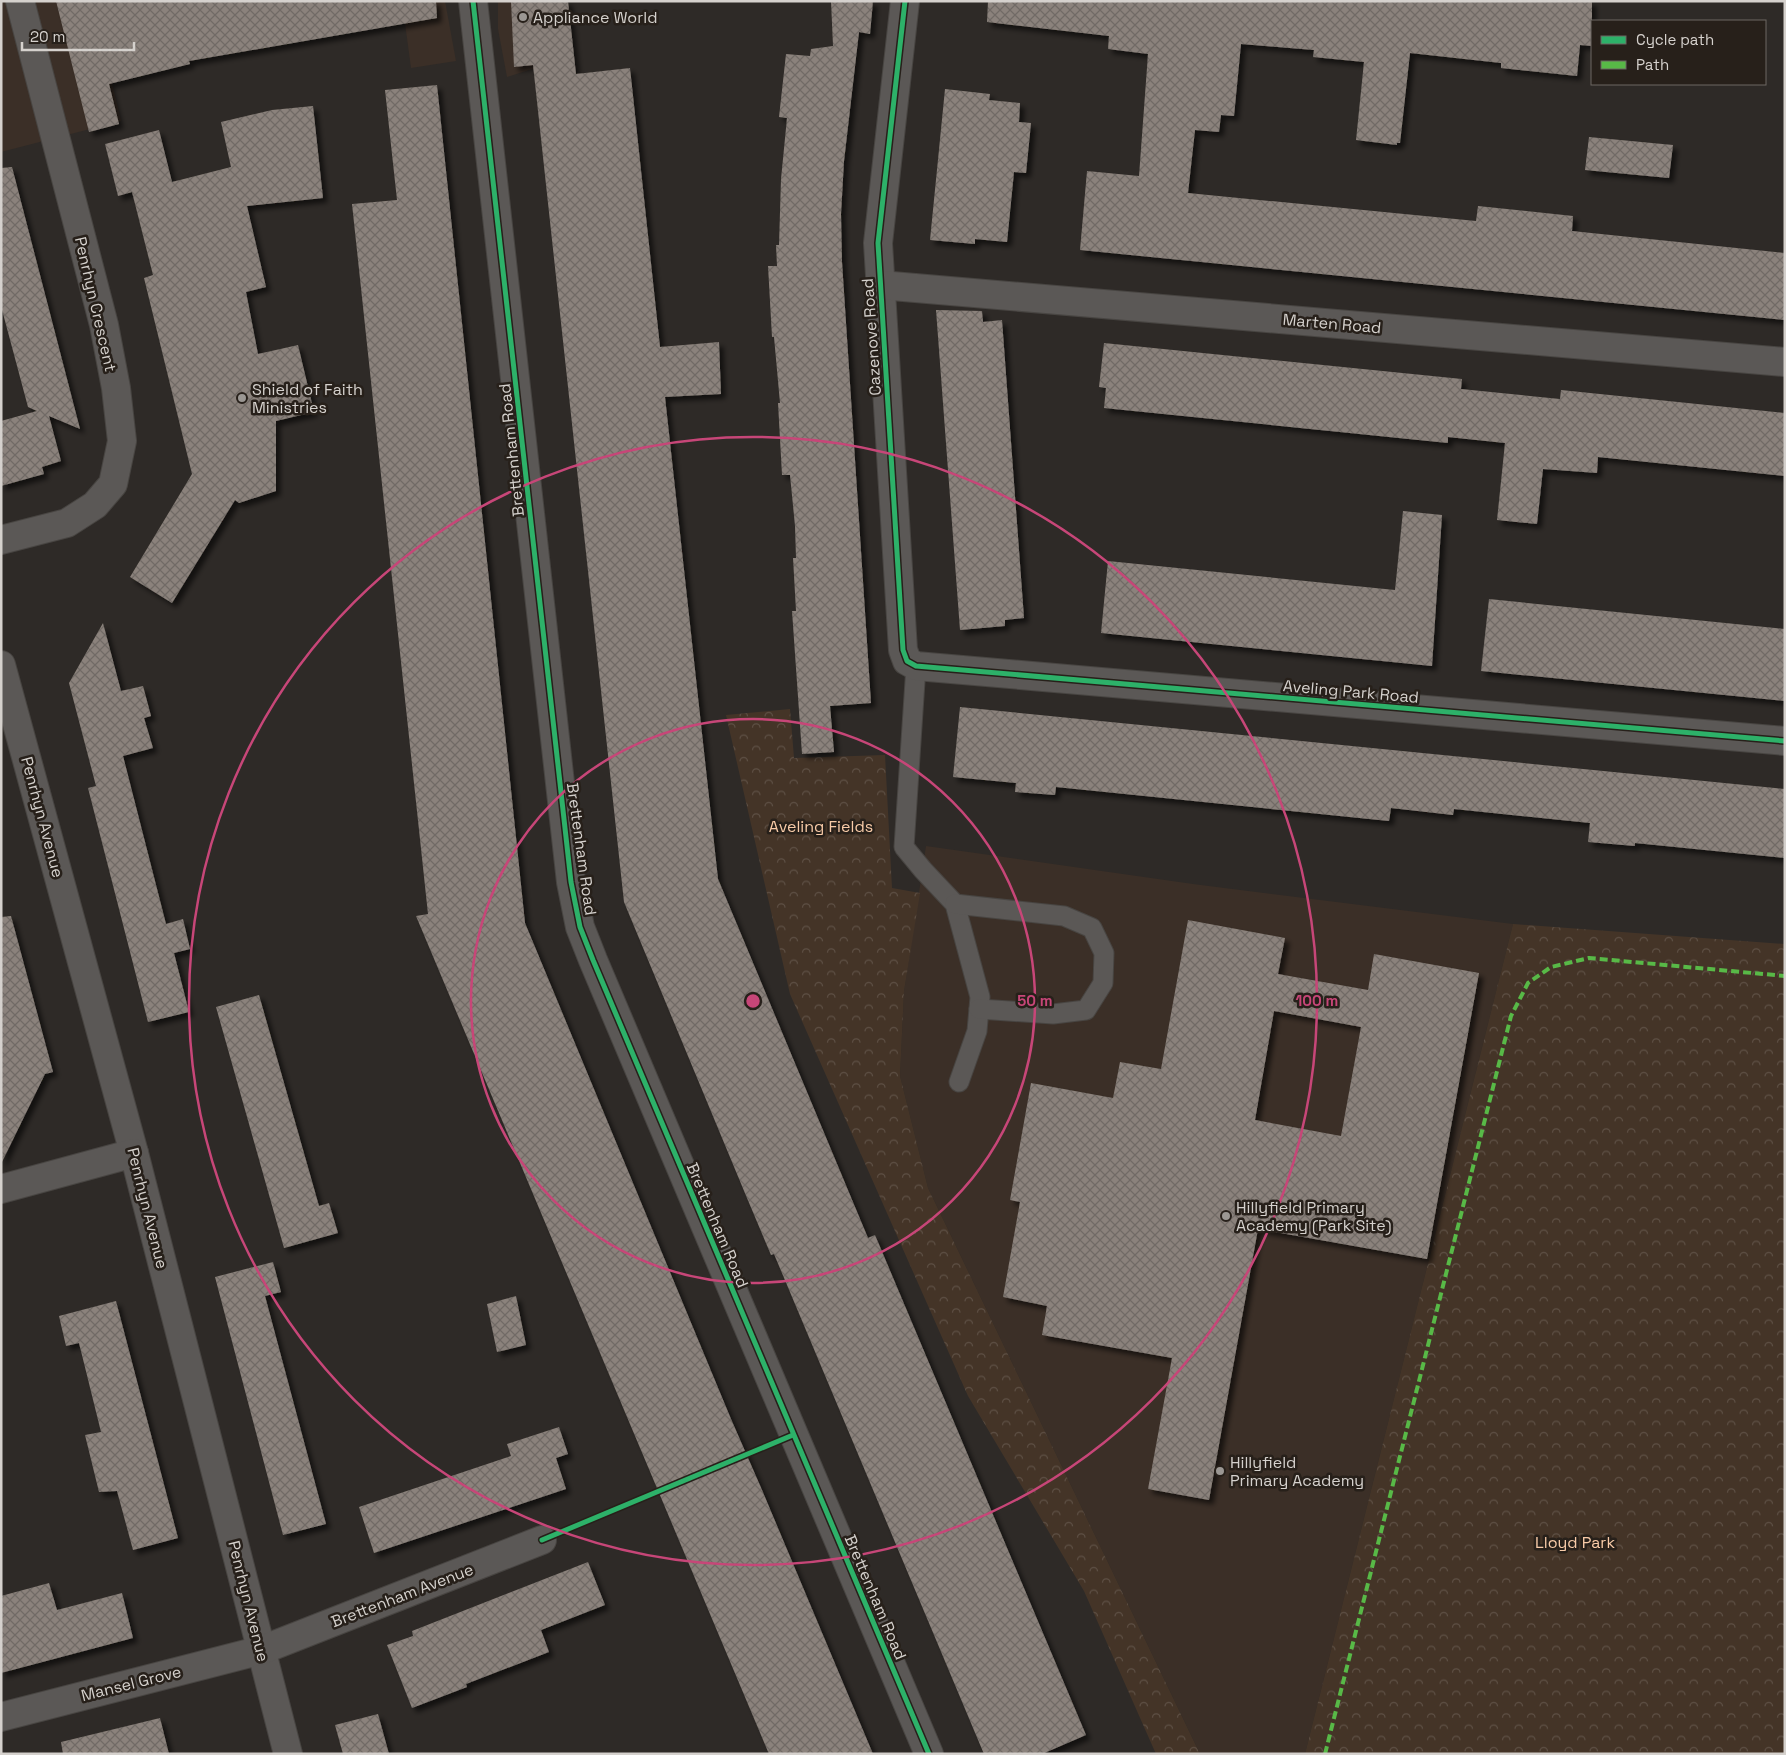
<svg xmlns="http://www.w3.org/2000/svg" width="1786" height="1755" font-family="'Space Grotesk',sans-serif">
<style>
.built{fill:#3b2f27}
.forest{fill:url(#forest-crowns)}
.building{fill:url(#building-cross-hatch);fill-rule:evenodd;filter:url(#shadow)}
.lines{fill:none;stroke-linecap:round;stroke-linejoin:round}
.service-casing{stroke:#484542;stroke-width:21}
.minor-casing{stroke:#484542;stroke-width:30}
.service{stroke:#5b5856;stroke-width:19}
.minor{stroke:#5b5856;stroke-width:28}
.quiet{stroke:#58b947;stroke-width:4;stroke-dasharray:8 4;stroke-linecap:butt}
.cycleway-casing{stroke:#27201a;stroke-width:8}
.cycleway{stroke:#2db169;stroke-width:5}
.ring{fill:none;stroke:#c74678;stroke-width:2.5}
.poi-dot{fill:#9b9793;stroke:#27201a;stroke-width:2}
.labels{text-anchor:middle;stroke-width:5;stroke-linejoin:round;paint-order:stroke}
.poi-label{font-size:16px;fill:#d5d1cd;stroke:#27201a;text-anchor:start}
.street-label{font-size:16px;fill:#d5d1cd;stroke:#27201a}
.park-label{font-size:16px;fill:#f8cba8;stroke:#27201a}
.centre{fill:#c74678;stroke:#27201a;stroke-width:2.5}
.ring-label{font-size:15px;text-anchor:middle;font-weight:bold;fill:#c74678;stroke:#27201a;stroke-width:5;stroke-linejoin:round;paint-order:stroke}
</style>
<defs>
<pattern id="forest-crowns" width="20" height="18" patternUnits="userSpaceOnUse" patternTransform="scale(1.25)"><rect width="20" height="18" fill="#443427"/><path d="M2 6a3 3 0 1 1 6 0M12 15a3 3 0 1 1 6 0" fill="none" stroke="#5e5045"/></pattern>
<pattern id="building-cross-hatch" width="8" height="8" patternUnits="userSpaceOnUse" patternTransform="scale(1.25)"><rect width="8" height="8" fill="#8b827b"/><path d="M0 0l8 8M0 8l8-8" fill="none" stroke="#716b66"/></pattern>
<filter id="shadow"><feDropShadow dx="4.5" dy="4.5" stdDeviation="2.5" flood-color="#0009"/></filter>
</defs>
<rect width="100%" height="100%" fill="#2e2a27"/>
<g class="built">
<path d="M 1,1 L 92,1 L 121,121 L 1,152 Z"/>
<path d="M 402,1 L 445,1 L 456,61 L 411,68 Z"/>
<path d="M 498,1 L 537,1 L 535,68 L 507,77 L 498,29 Z"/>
<path d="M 926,846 L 1193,884 L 1513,924 L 1305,1754 L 1200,1754 L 928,1188 L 900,1076 L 904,991 Z"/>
</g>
<g class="forest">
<path d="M 790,709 L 794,758 L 885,755 L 892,888 L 920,893 L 904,991 L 900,1076 L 928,1188 L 1200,1754 L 1156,1754 L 1084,1591 L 968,1396 L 790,994 L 726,715 Z"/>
<path d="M 1513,924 L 1785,944 L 1785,1754 L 1305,1754 Z"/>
</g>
<g class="building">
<path d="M 56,1 L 436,1 L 437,18 L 189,61 L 190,64 L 109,84 L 119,124 L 89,132 Z"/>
<path d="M 511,1 L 568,1 L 576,74 L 630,68 L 660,347 L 719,342 L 721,394 L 665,397 L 718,879 L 868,1238 L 875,1235 L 1086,1735 L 1042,1754 L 984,1754 L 774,1254 L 771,1255 L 747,1198 L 624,902 L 533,65 L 514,67 Z"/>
<path d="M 831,1 L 873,1 L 870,34 L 859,32 L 844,161 L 841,214 L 842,262 L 871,703 L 830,706 L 834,752 L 802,754 L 792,611 L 796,611 L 793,558 L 796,558 L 795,526 L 790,475 L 782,475 L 778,403 L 780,403 L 774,337 L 772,337 L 768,266 L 777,266 L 776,245 L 779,245 L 781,179 L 787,118 L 779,117 L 786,54 L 810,56 L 811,49 L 833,46 Z"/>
<path d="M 988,1 L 1592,1 L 1592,46 L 1580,45 L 1577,76 L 1501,68 L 1501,63 L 1410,53 L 1400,143 L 1397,143 L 1397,145 L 1356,140 L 1364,62 L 1313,57 L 1314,50 L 1241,44 L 1234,116 L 1221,115 L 1219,132 L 1195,130 L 1188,193 L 1476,221 L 1478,206 L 1573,216 L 1572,231 L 1785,253 L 1785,320 L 1080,250 L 1087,171 L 1139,176 L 1148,54 L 1108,49 L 1109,36 L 987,22 Z"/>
<path d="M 437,85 L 525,923 L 731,1419 L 762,1490 L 873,1754 L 769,1754 L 416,916 L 428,914 L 352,204 L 397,200 L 385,90 Z"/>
<path d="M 945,89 L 990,94 L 989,100 L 1020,103 L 1019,122 L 1031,123 L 1026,173 L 1014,172 L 1007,242 L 975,239 L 975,244 L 930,240 Z"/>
<path d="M 313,106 L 323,198 L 247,206 L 266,287 L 246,292 L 258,354 L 298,345 L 314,412 L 276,421 L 276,491 L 239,503 L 235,500 L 172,603 L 130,577 L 192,474 L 144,278 L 153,275 L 132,192 L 118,196 L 105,144 L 159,130 L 172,182 L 231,167 L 221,122 L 272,110 Z"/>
<path d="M 1589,137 L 1673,145 L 1669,178 L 1585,170 Z"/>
<path d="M 12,167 L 80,429 L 49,416 L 61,461 L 42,467 L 44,474 L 1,486 L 1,421 L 37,411 L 28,407 L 1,306 L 1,168 Z"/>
<path d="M 936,310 L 982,311 L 983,322 L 1002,320 L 1024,618 L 1005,620 L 1005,626 L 960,630 Z"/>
<path d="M 1104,343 L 1462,379 L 1461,389 L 1560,399 L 1561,390 L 1785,413 L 1785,476 L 1598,457 L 1597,473 L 1543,469 L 1537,524 L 1497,520 L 1505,443 L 1448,437 L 1448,443 L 1104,408 L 1106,388 L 1099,387 Z"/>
<path d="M 1403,511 L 1442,515 L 1432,666 L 1101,633 L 1108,561 L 1395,590 Z"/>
<path d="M 1489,599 L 1785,629 L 1785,701 L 1481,671 Z"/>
<path d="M 103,623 L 121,691 L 143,686 L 151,716 L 144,718 L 153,748 L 123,756 L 166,924 L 183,919 L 190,949 L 174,953 L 189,1012 L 148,1022 L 88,788 L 96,786 L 69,683 Z"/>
<path d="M 960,707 L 1785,789 L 1785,858 L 1635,843 L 1635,846 L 1588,842 L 1590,823 L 1454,809 L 1453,815 L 1391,808 L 1389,821 L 1056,787 L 1055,795 L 1015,792 L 1016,783 L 953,777 Z"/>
<path d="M 11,916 L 53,1072 L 45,1074 L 1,1164 L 1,917 Z"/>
<path d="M 1188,920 L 1285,938 L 1278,974 L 1368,990 L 1374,954 L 1479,973 L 1427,1259 L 1258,1229 L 1209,1500 L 1148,1489 L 1172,1358 L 1042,1335 L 1047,1306 L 1003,1297 L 1020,1202 L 1010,1200 L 1031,1083 L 1113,1098 L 1120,1062 L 1161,1069 ZM 1274,1011 L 1361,1027 L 1341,1136 L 1255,1120 Z"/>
<path d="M 259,995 L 319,1206 L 329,1203 L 338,1233 L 284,1248 L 216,1007 Z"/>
<path d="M 273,1262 L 281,1292 L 265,1296 L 326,1524 L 283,1535 L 215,1277 Z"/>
<path d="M 516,1296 L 526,1345 L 497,1352 L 487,1304 Z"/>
<path d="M 116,1301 L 178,1538 L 133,1550 L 117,1491 L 99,1492 L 85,1435 L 101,1432 L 79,1343 L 66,1346 L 59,1316 Z"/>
<path d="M 559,1427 L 568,1454 L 556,1458 L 566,1489 L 374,1553 L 359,1507 L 511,1456 L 507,1444 Z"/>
<path d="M 588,1562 L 605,1605 L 541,1630 L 549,1652 L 466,1684 L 467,1687 L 412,1708 L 387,1645 L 413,1636 L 412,1631 Z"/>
<path d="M 49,1583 L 57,1610 L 122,1593 L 133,1638 L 1,1673 L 1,1596 Z"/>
<path d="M 378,1714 L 389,1754 L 343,1754 L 335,1725 Z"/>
<path d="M 160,1718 L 169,1754 L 63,1754 L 61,1742 Z"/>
</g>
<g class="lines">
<g class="service-casing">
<g id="service">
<path d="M 916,666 L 904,847 L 923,870 L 955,904 L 980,997 L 977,1031 L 959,1082"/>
<path d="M 955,904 L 1064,916 L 1092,928 L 1104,953 L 1103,983 L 1086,1010 L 1053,1014 L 979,1009"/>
</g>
</g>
<g class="minor-casing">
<g id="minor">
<path d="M 473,1 L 571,882 L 580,927 L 593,960 L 929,1754"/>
<path d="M 905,1 L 878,243 L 903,650 L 907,661 L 916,666 L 1785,741"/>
<path d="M 880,285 L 1785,362"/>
<path d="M 1,540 L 67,523 L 95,505 L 113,484 L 122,441 L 116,388 L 104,325 L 20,1"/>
<path d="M 1,665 L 134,1153 L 288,1754"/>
<path d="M 1,1189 L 134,1153"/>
<path d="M 1,1717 L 262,1650 L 542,1540"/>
</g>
</g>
<use href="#service" class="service"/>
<use href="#minor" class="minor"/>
<path class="quiet" d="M 1325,1754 L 1511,1016 L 1528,983 L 1551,967 L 1589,958 L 1785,976"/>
<g class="cycleway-casing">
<g id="cycleway">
<path d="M 473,1 L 571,882 L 580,927 L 593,960 L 929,1754"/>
<path d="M 905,1 L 878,243 L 903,650 L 907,661 L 916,666 L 1785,741"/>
<path d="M 542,1540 L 793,1435"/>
</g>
</g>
<use href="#cycleway" class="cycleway"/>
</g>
<g class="ring">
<circle cx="753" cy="1001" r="282"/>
<circle cx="753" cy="1001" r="564"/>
</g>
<g class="poi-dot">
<circle cx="523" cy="17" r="5"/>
<circle cx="242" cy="398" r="5"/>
<circle cx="1226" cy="1216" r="5"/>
<circle cx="1220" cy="1471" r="5"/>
</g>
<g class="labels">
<g class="poi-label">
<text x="533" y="23">Appliance World</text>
<text x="252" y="395">Shield of Faith<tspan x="252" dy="18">Ministries</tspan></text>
<text x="1236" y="1213">Hillyfield Primary<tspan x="1236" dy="18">Academy (Park Site)</tspan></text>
<text x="1230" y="1468">Hillyfield<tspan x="1230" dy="18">Primary Academy</tspan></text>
</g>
<g class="street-label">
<text transform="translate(96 304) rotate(77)" y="6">Penrhyn Crescent</text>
<text transform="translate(1332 323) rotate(5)" y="6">Marten Road</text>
<text transform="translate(871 337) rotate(-94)" y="6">Cazenove Road</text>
<text transform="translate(511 450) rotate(-96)" y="6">Brettenham Road</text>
<text transform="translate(1351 691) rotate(5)" y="6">Aveling Park Road</text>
<text transform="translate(43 817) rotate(75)" y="6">Penrhyn Avenue</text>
<text transform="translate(582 849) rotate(82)" y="6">Brettenham Road</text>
<text transform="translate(148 1208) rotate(76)" y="6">Penrhyn Avenue</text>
<text transform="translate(718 1225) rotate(67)" y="6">Brettenham Road</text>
<text transform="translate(402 1595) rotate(-21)" y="6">Brettenham Avenue</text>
<text transform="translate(876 1597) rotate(67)" y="6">Brettenham Road</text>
<text transform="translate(249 1601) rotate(76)" y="6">Penrhyn Avenue</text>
<text transform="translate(131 1683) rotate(-14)" y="6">Mansel Grove</text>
</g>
<g class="park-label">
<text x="821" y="832">Aveling Fields</text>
<text x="1575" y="1548">Lloyd Park</text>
</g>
</g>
<circle cx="753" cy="1001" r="8" class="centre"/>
<g class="ring-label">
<text x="1035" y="1006">50 m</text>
<text x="1317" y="1006">100 m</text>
</g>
<rect width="1786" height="1755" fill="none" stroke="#d5d1cd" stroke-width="5"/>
<rect x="1591" y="20" width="175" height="65" fill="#27201a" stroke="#6d6762"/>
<rect x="1601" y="36" width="25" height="8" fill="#2db169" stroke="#6d6762"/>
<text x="1636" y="45" font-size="15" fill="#d5d1cd">Cycle path</text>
<rect x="1601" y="61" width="25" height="8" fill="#58b947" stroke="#6d6762"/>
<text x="1636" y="70" font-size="15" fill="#d5d1cd">Path</text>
<path d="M22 42v8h112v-8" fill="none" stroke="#d5d1cd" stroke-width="2.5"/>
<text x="30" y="42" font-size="15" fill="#d5d1cd" stroke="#27201a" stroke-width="4" paint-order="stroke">20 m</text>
</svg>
